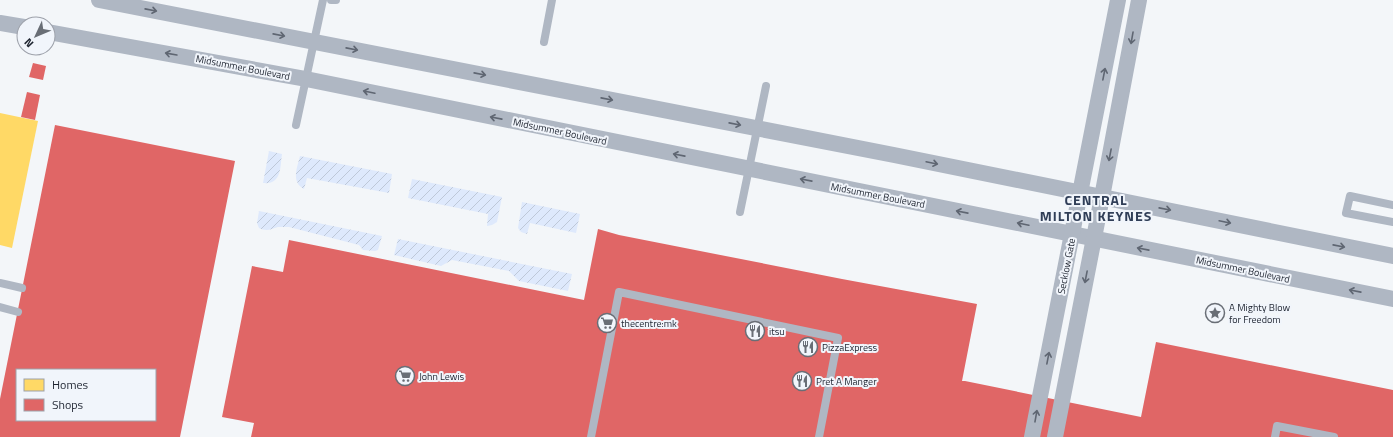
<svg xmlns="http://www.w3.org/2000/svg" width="1393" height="437" font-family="'Titillium Web',sans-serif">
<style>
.garden{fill:url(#garden-furrows)}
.homes{fill:#ffd966}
.shops{fill:#e06666;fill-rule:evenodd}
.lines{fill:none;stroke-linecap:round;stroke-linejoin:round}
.service{stroke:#afb7c3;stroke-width:8}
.minor{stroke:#afb7c3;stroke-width:16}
.oneway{stroke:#5f6672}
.labels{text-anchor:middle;stroke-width:4;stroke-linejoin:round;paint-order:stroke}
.street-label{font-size:10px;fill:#1e2430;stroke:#f1f5fb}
.poi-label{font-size:10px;fill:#1e2430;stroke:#f1f5fb;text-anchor:start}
.district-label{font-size:14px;font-weight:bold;letter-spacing:1px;fill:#303e57;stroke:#f1f5fb}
</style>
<defs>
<pattern id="garden-furrows" width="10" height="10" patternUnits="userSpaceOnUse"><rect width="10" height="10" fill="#dee9fc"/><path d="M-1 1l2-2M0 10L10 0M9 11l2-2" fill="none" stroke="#bec8d8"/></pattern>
</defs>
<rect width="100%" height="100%" fill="#f3f6f9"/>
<g class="garden">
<path d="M 269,151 L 282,154 C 280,167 282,185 263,183 Z"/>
<path d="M 300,156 L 392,174 L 389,193 L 307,178 L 304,189 C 291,182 297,168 300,156 Z"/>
<path d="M 412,179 L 502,197 L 497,222 L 492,225 L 487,226 L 488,214 L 408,198 Z"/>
<path d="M 522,202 L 580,214 L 576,233 L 530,223 L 527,234 L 521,232 L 518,228 Z"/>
<path d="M 259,211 L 382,236 L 378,250 L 375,251 L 363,250 L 359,245 L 289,227 C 285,227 282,227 278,227 C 271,229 267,232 259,228 L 257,223 Z"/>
<path d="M 398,239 L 572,274 L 568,291 L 519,281 L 509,271 L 452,260 L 441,266 L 394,255 Z"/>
</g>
<path class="homes" d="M 0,113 L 38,121 L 12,248 L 0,245 Z"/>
<g class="shops">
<path d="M 33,63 L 46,66 L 43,80 L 29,77 Z"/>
<path d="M 27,92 L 40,95 L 35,120 L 21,117 Z"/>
<path d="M 55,125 L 235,161 L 180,437 L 0,437 L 0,399 ZM 17,370 L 155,370 L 155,420 L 17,420 Z"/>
<path d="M 598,229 L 619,235 L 842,279 L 977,304 L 962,381 L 965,381 L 1141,417 L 1156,342 L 1393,390 L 1393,437 L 251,437 L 254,423 L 222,417 L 252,266 L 283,272 L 289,240 L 584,300 Z"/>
</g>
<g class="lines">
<g class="service">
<path d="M 331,0 L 336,0"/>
<path d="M 544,42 L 552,0"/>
<path d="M 296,125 L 323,0"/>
<path d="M 1393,205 L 1350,196 L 1346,213 L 1393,222"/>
<path d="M 740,212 L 766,86"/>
<path d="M 0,283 L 22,288"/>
<path d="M 0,307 L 18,312"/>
<path d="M 591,437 L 619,292 L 838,338 L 819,437"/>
<path d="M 1275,437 L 1277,426 L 1334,437"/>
</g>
<g class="minor">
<path d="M 99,0 L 894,155 L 1393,256"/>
<path d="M 0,23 L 24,27"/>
<path d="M 48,32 L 306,79 L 1393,299"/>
<path d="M 1032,437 L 1118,0"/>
<path d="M 1055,437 L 1102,197 L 1139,0"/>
</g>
</g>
<defs><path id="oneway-shaft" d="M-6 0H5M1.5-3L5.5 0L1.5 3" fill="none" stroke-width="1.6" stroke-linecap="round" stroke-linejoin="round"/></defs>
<g class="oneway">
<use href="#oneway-shaft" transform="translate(151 10) rotate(11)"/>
<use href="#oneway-shaft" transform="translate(279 35) rotate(11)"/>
<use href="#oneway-shaft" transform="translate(1132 38) rotate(100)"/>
<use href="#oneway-shaft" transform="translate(352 49) rotate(11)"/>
<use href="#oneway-shaft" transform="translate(171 54) rotate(-170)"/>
<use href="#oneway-shaft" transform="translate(480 74) rotate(11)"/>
<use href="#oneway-shaft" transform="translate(1104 74) rotate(-79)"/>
<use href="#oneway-shaft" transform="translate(369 92) rotate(-168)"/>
<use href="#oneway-shaft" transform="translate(607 99) rotate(11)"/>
<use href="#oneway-shaft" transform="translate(496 118) rotate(-169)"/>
<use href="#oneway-shaft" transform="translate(735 124) rotate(11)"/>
<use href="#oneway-shaft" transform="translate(679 155) rotate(-169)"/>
<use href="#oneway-shaft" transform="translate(1110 155) rotate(101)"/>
<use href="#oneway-shaft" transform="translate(932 163) rotate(12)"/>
<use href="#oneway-shaft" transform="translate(806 180) rotate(-169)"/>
<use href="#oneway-shaft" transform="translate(1165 209) rotate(11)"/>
<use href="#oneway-shaft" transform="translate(962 212) rotate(-169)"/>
<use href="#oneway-shaft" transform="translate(1225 222) rotate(12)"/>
<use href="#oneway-shaft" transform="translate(1023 224) rotate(-168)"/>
<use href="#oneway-shaft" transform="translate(1339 246) rotate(11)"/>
<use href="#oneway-shaft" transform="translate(1143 249) rotate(-169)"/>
<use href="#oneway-shaft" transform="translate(1086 277) rotate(101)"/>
<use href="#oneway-shaft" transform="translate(1355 291) rotate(-169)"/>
<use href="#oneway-shaft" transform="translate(1048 358) rotate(-79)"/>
<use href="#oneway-shaft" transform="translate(1036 416) rotate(-80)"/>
</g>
<defs>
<g id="sight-ring" transform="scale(1)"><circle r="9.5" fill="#f1f5fb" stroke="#696e76" stroke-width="1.5"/><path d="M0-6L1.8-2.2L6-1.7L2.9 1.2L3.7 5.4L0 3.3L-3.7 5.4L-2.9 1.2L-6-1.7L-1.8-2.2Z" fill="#696e76"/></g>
<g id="supermarket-ring" transform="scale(1)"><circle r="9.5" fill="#f1f5fb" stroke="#696e76" stroke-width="1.5"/><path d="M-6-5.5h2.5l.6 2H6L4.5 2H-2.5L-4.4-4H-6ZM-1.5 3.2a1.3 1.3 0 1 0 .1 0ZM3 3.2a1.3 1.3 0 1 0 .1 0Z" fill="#696e76"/></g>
<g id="restaurant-ring" transform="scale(1)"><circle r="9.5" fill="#f1f5fb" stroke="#696e76" stroke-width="1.5"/><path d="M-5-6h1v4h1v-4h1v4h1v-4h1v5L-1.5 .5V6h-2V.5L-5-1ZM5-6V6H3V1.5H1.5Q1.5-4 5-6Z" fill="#696e76"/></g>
</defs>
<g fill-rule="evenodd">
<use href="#sight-ring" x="1215" y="313"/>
<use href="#supermarket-ring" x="607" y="323"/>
<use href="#restaurant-ring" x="755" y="331"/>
<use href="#restaurant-ring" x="808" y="347"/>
<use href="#supermarket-ring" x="405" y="376"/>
<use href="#restaurant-ring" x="802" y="381"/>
</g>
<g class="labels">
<g class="street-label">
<text transform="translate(243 67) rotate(11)" y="4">Midsummer Boulevard</text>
<text transform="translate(560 131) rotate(12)" y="4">Midsummer Boulevard</text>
<text transform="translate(878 195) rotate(11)" y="4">Midsummer Boulevard</text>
<text transform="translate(1066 266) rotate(-79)" y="4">Secklow Gate</text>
<text transform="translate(1243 269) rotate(12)" y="4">Midsummer Boulevard</text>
</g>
<g class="poi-label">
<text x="1229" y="311">A Mighty Blow<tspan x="1229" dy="12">for Freedom</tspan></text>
<text x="621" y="327">thecentre:mk</text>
<text x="769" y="335">itsu</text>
<text x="822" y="351">PizzaExpress</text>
<text x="419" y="380">John Lewis</text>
<text x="816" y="385">Pret A Manger</text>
</g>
<g class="district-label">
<text x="1096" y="205">CENTRAL<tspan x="1096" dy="16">MILTON KEYNES</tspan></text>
</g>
</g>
<rect x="16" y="369" width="140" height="52" fill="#f1f5fb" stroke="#9da1aa"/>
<rect x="24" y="379" width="20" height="12" fill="#ffd966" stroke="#9da1aa"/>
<text x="52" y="389" font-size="12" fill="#1e2430">Homes</text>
<rect x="24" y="399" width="20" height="12" fill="#e06666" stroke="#9da1aa"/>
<text x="52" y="409" font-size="12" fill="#1e2430">Shops</text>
<g transform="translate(36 36) rotate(226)"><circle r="19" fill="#f1f5fb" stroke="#9da1aa"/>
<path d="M0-3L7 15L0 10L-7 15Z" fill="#696e76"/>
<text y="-6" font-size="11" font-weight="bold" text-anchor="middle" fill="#1e2430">N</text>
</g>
</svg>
